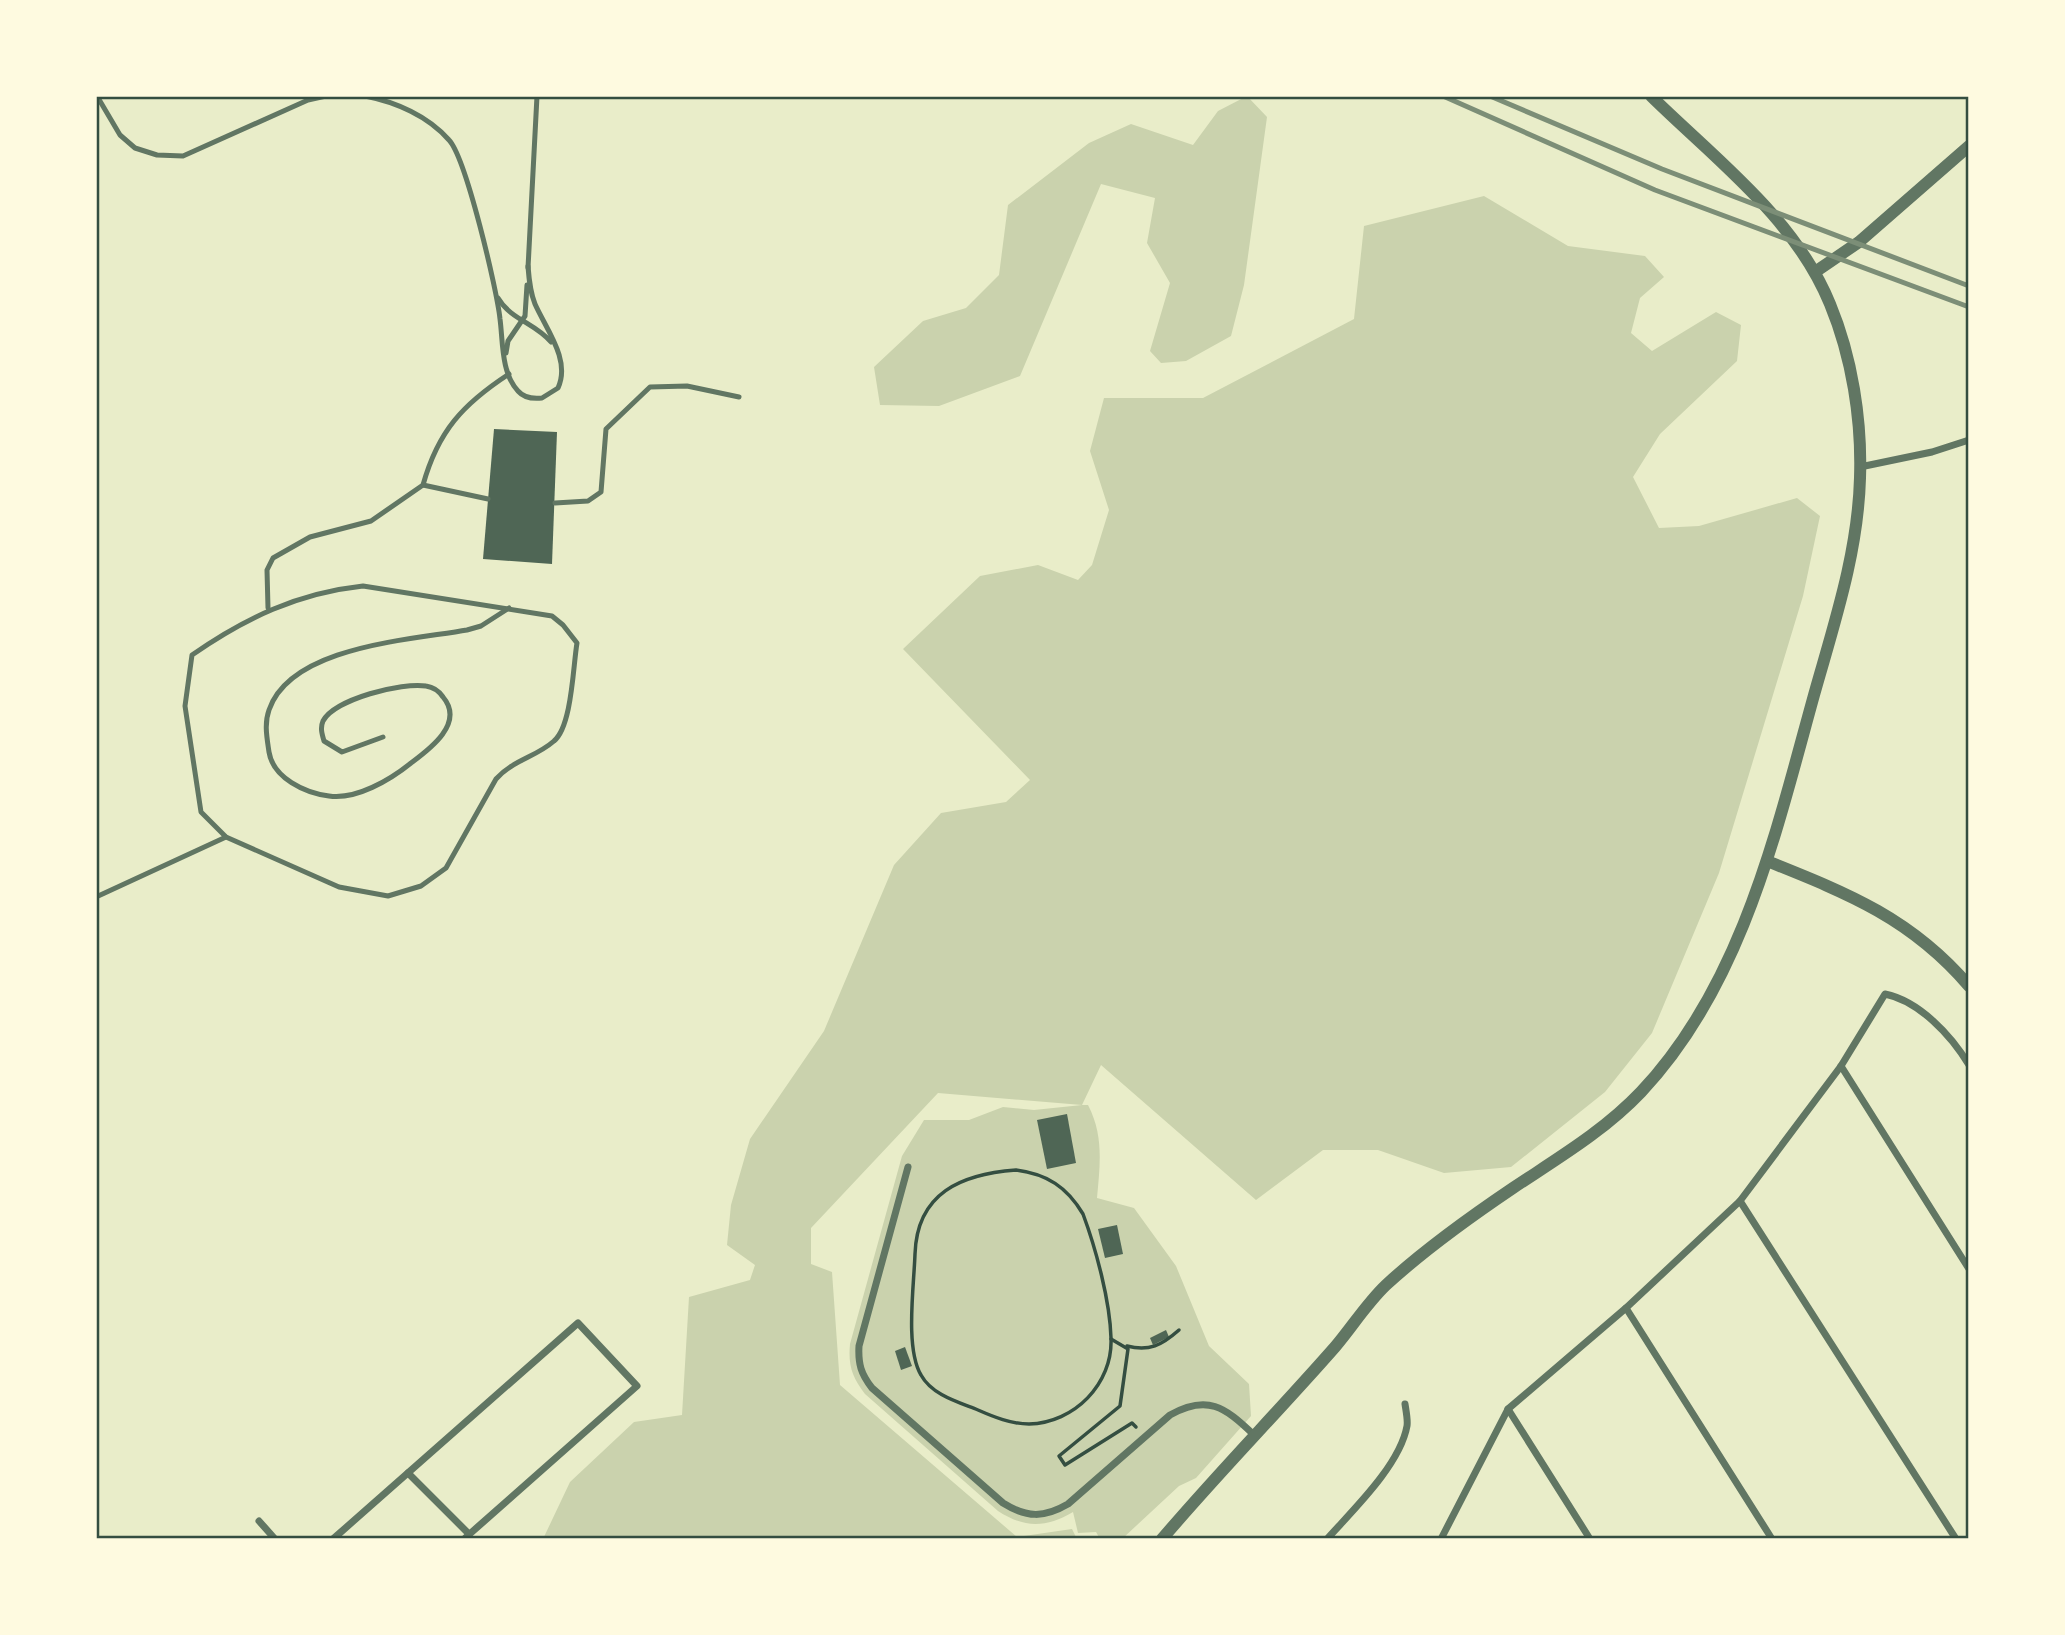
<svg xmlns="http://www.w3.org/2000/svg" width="2065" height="1635" font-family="Ubuntu,sans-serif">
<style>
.green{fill:#cad2ad}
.building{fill:#4f6655}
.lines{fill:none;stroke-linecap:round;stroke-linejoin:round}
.path{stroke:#344e41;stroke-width:3.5}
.service{stroke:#617663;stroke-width:5}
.minor{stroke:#617663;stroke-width:7}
.tertiary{stroke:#617663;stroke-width:12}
.rail{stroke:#7c8e77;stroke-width:5}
.neatline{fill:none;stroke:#344e41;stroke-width:2.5}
</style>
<rect width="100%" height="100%" fill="#e9edc9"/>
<g class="green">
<path d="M 1247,96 L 1267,117 L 1244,285 L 1231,336 L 1186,361 L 1161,363 L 1150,351 L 1170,283 L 1147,243 L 1155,198 L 1101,184 L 1020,376 L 939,406 L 880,405 L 874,367 L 923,321 L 966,308 L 999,275 L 1008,205 L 1089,143 L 1131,124 L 1193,145 L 1218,111 Z"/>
<path d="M 1484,196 L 1568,246 L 1645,256 L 1664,277 L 1640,298 L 1631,333 L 1652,351 L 1716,312 L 1741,325 L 1737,361 L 1660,434 L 1633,477 L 1659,528 L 1699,526 L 1797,498 L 1820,516 L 1803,596 L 1719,873 L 1652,1033 L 1605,1092 L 1511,1167 L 1444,1173 L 1378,1150 L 1323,1150 L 1256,1200 L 1101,1065 L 1082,1105 L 1088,1105 C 1104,1136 1100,1164 1097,1198 L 1134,1208 L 1176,1266 L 1209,1346 L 1249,1384 L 1251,1416 L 1196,1478 L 1179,1486 L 1122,1539 L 1100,1539 L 1096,1532 L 1078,1533 L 1073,1512 C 1046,1528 1024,1528 998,1511 L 865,1394 C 852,1377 848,1365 850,1344 L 902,1156 L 924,1120 L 969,1120 L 1003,1107 L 1034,1110 L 1082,1105 L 938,1093 L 811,1228 L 811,1264 L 832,1272 L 840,1385 L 1017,1537 L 1072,1529 L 1077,1539 L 543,1539 L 570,1482 L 634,1422 L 682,1415 L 689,1297 L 750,1280 L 755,1265 L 727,1245 L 731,1205 L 750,1139 L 824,1031 L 894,865 L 941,813 L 1006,802 L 1030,780 L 903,649 L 980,576 L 1038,565 L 1078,580 L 1092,565 L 1109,510 L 1090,451 L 1104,398 L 1203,398 L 1354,319 L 1364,226 Z"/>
</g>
<g class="building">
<path d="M 494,429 L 557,432 L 552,564 L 483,559 Z"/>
<path d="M 1067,1114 L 1076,1163 L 1047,1169 L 1037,1120 Z"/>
<path d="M 1117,1225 L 1123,1254 L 1105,1258 L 1098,1229 Z"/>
<path d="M 1166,1330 L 1169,1337 L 1153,1345 L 1150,1338 Z"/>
<path d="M 905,1347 L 912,1366 L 901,1370 L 895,1351 Z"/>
</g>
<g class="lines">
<g class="path">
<path d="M 1016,1170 C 1047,1174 1067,1187 1083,1214 C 1096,1249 1110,1301 1111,1338 C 1113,1384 1074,1423 1029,1424 C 1011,1424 994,1417 978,1410 C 958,1402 932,1395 921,1375 C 905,1348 914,1286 915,1254 C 917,1193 961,1174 1016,1170 Z"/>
<path d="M 1111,1339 L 1128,1349 L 1120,1406 L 1059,1456 L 1065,1465 L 1132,1423 L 1136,1427"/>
<path d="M 1127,1346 C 1149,1352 1162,1345 1179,1330"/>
</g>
<g class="service">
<path d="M 97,96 L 120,135 L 135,148 L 157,155 L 183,156 L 308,100 L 326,96"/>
<path d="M 365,96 C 396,102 428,116 449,140 C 466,158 497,290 500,319 C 503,341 501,373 518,391 C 524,398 533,399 542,398 L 558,388 C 571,360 546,329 535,304 C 530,292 529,279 528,266"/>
<path d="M 528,268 L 537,96"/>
<path d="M 498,298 C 511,320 535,323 551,342"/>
<path d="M 506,353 L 508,341 L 525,316 L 527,285"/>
<path d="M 423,485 L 488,499"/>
<path d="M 555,503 L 588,501 L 601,492 L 606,429 L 650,387 L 687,386 L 739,397"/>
<path d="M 363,586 L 552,616 L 563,625 L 577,643 C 573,666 572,726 554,741 C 536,757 513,760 496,779 L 446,868 L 421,886 L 388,896 L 339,887 L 226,837 L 201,812 L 185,706 L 192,655 C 245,618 298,593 363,586 Z"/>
<path d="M 268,608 L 267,570 L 273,558 L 310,537 L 371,521 L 423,485 C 438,431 463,404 509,374"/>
<path d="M 383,737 L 342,752 L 324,741 C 322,734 320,728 323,721 C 335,699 402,682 426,686 C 433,687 439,691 443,697 C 465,723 430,749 411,763 C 390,780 356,800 329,796 C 305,793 273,778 269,752 C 267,738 264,724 269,710 C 291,646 411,640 467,630 L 481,626 L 509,608"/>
<path d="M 96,897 L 226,837"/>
</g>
<g class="minor">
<path d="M 1860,467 L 1932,452 L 1969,440"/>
<path d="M 1841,1066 L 1969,1269"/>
<path d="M 908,1167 L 859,1346 C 858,1364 861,1374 872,1388 L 1003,1503 C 1027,1518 1044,1518 1068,1504 L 1170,1415 C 1207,1394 1225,1407 1253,1434"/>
<path d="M 1740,1201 L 1956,1539"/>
<path d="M 1626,1308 L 1772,1539"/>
<path d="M 1508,1409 L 1590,1539"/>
<path d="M 408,1473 L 469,1534"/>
<path d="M 259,1521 L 275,1539"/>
<path d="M 333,1539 L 578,1323 L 637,1386 L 464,1539"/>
<path d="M 1327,1539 C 1353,1510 1400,1465 1407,1426 C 1408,1420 1406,1411 1405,1404"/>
<path d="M 1441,1539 L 1508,1409 L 1626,1308 L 1740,1201 L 1841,1066 L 1885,994 C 1919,1001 1951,1035 1969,1065"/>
</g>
<g class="tertiary">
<path d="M 1815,272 L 1859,242 L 1969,146"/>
<path d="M 1767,861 C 1847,893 1911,918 1969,986"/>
<path d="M 1162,1539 C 1218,1473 1278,1412 1335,1347 C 1352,1327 1367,1303 1386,1285 C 1424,1250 1470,1217 1513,1188 C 1558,1158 1604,1131 1641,1092 C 1742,985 1776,832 1814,695 C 1834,624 1858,553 1860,478 C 1862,420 1852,357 1830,304 C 1795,218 1715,159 1651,96"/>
</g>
<g class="rail">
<path d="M 1443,96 L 1655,190 L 1969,307"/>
<path d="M 1490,96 L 1662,169 L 1969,286"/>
</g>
</g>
<rect width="2065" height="1635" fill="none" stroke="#fefae0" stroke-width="196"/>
<rect x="98" y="98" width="1869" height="1439" class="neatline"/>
</svg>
